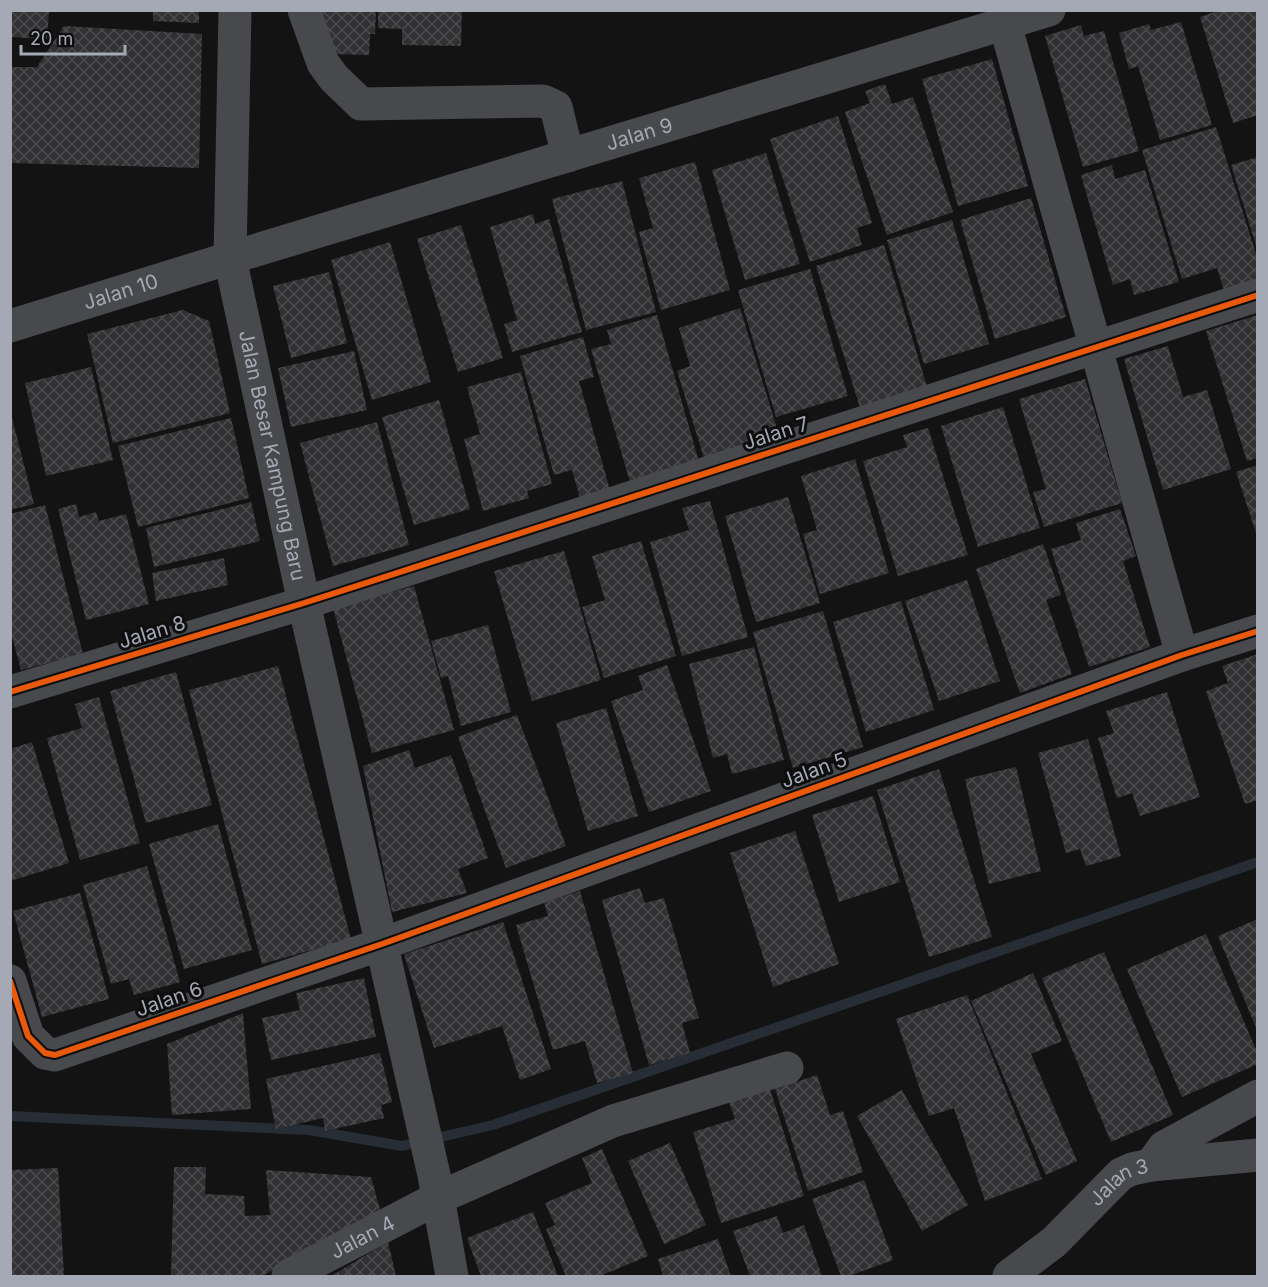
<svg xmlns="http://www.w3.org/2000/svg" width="1268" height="1287" font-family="Inter,sans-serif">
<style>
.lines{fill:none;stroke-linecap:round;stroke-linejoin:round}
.stream{stroke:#272d35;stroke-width:10}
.building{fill:url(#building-cross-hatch)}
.minor{stroke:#48494c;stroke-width:33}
.cycleway-casing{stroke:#0e0e0f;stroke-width:10}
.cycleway{stroke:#e8590c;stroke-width:6}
.labels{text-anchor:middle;stroke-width:6;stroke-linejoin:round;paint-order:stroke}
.street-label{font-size:20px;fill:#a5a8b5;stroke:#0e0e0f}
</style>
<defs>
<pattern id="building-cross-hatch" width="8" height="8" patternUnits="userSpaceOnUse" patternTransform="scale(1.5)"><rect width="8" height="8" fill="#313133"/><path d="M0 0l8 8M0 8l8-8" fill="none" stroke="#4c4c4e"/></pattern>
</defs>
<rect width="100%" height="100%" fill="#131314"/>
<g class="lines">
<path class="stream" d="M 10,1116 L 309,1130 L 402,1146 L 493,1125 L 1258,862"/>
</g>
<g class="building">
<path d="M 10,10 L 49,10 L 47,39 L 10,37 Z"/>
<path d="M 153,10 L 199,10 L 199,23 L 153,21 Z"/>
<path d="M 322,10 L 376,10 L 375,34 L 370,34 L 369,55 L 328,54 L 322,33 Z"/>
<path d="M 378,10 L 462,10 L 461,46 L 402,45 L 402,29 L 378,28 Z"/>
<path d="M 1220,10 L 1257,10 L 1258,12 L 1258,115 L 1233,123 L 1200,17 Z"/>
<path d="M 1181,22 L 1212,125 L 1160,140 L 1138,66 L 1129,69 L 1119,33 L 1149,24 L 1151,30 Z"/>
<path d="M 1081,25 L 1084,36 L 1104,31 L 1139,151 L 1083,167 L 1045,36 Z"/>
<path d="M 64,26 L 202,34 L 199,168 L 10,163 L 10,67 L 37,67 Z"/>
<path d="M 992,59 L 1028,186 L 958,206 L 922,79 Z"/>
<path d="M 885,84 L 892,104 L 913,97 L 953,212 L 887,235 L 845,112 L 870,103 L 865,91 Z"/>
<path d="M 838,116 L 872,223 L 857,228 L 862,245 L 810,262 L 770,139 Z"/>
<path d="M 1216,127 L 1258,260 L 1258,279 L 1224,290 L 1217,268 L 1182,279 L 1142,150 Z"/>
<path d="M 766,153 L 800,264 L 745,280 L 712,170 Z"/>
<path d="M 1258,157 L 1258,249 L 1257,249 L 1231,165 Z"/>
<path d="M 695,162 L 730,290 L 661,310 L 639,232 L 653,228 L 639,178 Z"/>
<path d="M 1112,165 L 1115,179 L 1145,170 L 1179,282 L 1134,295 L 1130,279 L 1113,285 L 1081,175 Z"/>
<path d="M 622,181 L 656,312 L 586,330 L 552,199 Z"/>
<path d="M 1031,198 L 1066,317 L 995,339 L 960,220 Z"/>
<path d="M 533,214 L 535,224 L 549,219 L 582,332 L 512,352 L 504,324 L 517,320 L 490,227 Z"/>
<path d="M 952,220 L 989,344 L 924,364 L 887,240 Z"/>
<path d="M 461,225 L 503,358 L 458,372 L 417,239 Z"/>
<path d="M 390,242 L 431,382 L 372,400 L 331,260 Z"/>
<path d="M 884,245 L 928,390 L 861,411 L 816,266 Z"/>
<path d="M 810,269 L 848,396 L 776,417 L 738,290 Z"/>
<path d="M 329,272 L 347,343 L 291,358 L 273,286 Z"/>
<path d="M 740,308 L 779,435 L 704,458 L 677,371 L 690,366 L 679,328 Z"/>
<path d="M 183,310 L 209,321 L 230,413 L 113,443 L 87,334 Z"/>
<path d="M 657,315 L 699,462 L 630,482 L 591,349 L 611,344 L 607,330 Z"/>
<path d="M 1258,315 L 1258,458 L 1247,461 L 1206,331 Z"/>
<path d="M 583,337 L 594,377 L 579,381 L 610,490 L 580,498 L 572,470 L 554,475 L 520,356 Z"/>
<path d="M 1168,346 L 1183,397 L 1207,390 L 1231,469 L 1163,490 L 1124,359 Z"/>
<path d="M 354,351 L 367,410 L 291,427 L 278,368 Z"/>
<path d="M 91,367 L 113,460 L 46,476 L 25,383 Z"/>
<path d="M 521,372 L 552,484 L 527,491 L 529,498 L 483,511 L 464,439 L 480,434 L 467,387 Z"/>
<path d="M 1085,379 L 1122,503 L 1044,527 L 1033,492 L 1046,489 L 1019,399 Z"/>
<path d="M 439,400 L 470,509 L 414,525 L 382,417 Z"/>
<path d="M 1003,407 L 1040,528 L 978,547 L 941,426 Z"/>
<path d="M 10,410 L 34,504 L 10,510 Z"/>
<path d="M 231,418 L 249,498 L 138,527 L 118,446 Z"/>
<path d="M 377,422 L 409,545 L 333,566 L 300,443 Z"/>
<path d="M 928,428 L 968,555 L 898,576 L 863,461 L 907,447 L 903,435 Z"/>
<path d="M 855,459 L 889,573 L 820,594 L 803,534 L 817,530 L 801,476 Z"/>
<path d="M 1258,465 L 1258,536 L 1257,536 L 1236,472 Z"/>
<path d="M 788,497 L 820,603 L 756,622 L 725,516 Z"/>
<path d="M 710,501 L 748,637 L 682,656 L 650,542 L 689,530 L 682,508 Z"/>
<path d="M 251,502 L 260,541 L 154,567 L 146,528 Z"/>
<path d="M 76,504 L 79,517 L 96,512 L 99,521 L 126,514 L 149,604 L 86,620 L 58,509 Z"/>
<path d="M 45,505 L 83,654 L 21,670 L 10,629 L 10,514 Z"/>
<path d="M 1120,509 L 1136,556 L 1123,561 L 1150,647 L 1089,667 L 1051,549 L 1081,540 L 1076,523 Z"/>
<path d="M 641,541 L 676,656 L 604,678 L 582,607 L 605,600 L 592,556 Z"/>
<path d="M 1043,544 L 1061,595 L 1046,600 L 1072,674 L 1020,693 L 976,569 Z"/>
<path d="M 564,551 L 601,680 L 532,701 L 494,571 Z"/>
<path d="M 224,558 L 228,585 L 156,601 L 152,573 Z"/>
<path d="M 967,580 L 1000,681 L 939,701 L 905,601 Z"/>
<path d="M 414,586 L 454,730 L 372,753 L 333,608 Z"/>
<path d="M 901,601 L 934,710 L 866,732 L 833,622 Z"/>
<path d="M 823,611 L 863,747 L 793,768 L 753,632 Z"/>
<path d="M 488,625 L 511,712 L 461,726 L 448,676 L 441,678 L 431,641 Z"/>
<path d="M 754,647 L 784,760 L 732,774 L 727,754 L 713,758 L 689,664 Z"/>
<path d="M 1258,654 L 1258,800 L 1245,804 L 1206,691 L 1228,683 L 1222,666 Z"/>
<path d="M 667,665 L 711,791 L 649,812 L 611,701 L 643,690 L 638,676 Z"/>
<path d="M 278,666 L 351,939 L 262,964 L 189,690 Z"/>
<path d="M 176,672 L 212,805 L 146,823 L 110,691 Z"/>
<path d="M 1167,692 L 1200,797 L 1140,816 L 1132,793 L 1117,798 L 1098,738 L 1114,733 L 1106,711 Z"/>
<path d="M 99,697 L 140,843 L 80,860 L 47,738 L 82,728 L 75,704 Z"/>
<path d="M 606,708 L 638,816 L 588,831 L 556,723 Z"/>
<path d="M 517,715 L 566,846 L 506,868 L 458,737 Z"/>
<path d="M 1088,739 L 1121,856 L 1086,866 L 1080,849 L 1066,853 L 1038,753 Z"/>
<path d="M 32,742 L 69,863 L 10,881 L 10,749 Z"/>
<path d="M 409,750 L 415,768 L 451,755 L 488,858 L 458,869 L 467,893 L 392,912 L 363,766 Z"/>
<path d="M 1016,767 L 1041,871 L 989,884 L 965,779 Z"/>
<path d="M 939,769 L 992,937 L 929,957 L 877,790 Z"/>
<path d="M 873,796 L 900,882 L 839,902 L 812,815 Z"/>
<path d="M 218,824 L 252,950 L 184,969 L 149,844 Z"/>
<path d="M 795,831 L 839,964 L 773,987 L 730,853 Z"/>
<path d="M 147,866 L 180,982 L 134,995 L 129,979 L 111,984 L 83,885 Z"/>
<path d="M 640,888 L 645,903 L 664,898 L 699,1018 L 682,1023 L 690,1053 L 649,1065 L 602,900 Z"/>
<path d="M 580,891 L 633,1073 L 597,1083 L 585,1041 L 553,1050 L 516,925 L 548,916 L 544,902 Z"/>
<path d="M 80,893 L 109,999 L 42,1017 L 13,911 Z"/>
<path d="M 1258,919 L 1258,1030 L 1257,1030 L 1218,936 Z"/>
<path d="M 503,922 L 551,1069 L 520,1080 L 502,1026 L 434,1048 L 404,954 Z"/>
<path d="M 1206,934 L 1258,1054 L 1258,1064 L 1182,1097 L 1127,969 Z"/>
<path d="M 1104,952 L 1173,1115 L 1111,1142 L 1042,978 Z"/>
<path d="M 1033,973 L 1062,1041 L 1031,1054 L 1077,1161 L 1046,1175 L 971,1001 Z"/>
<path d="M 364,978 L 376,1037 L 271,1060 L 262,1018 L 300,1010 L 296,993 Z"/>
<path d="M 967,995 L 1042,1179 L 985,1201 L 954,1108 L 929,1116 L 896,1019 Z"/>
<path d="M 243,1013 L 251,1109 L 172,1115 L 167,1044 Z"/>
<path d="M 380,1053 L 392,1102 L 381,1105 L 384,1118 L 325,1131 L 323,1118 L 276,1129 L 266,1079 Z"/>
<path d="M 817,1075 L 830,1115 L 843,1111 L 863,1172 L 808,1191 L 775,1089 Z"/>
<path d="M 769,1086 L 804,1196 L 721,1223 L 693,1132 L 735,1119 L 728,1099 Z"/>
<path d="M 902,1090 L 968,1205 L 922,1231 L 857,1116 Z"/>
<path d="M 670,1143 L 706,1225 L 664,1244 L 628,1161 Z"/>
<path d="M 602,1149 L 648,1256 L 600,1276 L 566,1276 L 546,1229 L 555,1225 L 545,1203 L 592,1183 L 582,1158 Z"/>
<path d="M 174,1167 L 206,1167 L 205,1194 L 244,1196 L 245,1216 L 270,1215 L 266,1170 L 371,1177 L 381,1213 L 262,1276 L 171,1276 Z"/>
<path d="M 58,1168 L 64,1276 L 10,1276 L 10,1170 Z"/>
<path d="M 864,1180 L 893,1260 L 849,1276 L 841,1276 L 812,1199 Z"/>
<path d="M 533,1212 L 558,1276 L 481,1276 L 467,1238 Z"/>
<path d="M 777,1216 L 783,1233 L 804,1225 L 822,1276 L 750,1276 L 733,1231 Z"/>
<path d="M 718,1239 L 731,1276 L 663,1276 L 658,1259 Z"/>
<path d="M 388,1242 L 396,1276 L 331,1276 Z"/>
</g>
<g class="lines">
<g class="minor">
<path id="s1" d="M 235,10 L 230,258 L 304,603 L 434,1175 L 452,1276"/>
<path d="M 304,10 L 323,63 L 334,78 L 361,104 L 543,101 L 556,107 L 568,156"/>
<path d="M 1005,24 L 1182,655"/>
<path id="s2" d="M 10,326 L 230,258 L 1049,10"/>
<path d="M 10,692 L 304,603 L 1258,295"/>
<path d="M 10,981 L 28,1036 L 45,1053 L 55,1055 L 382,944 L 1182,655 L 1258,631"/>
<path d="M 1151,1165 L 1164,1147 L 1258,1096"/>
<path id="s3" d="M 288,1276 L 438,1198 L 613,1121 L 787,1068"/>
<path id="s4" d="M 1009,1276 L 1054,1242 L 1121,1174 L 1132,1169 L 1151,1165 L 1258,1155"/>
</g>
<g class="cycleway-casing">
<g id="cycleway">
<path d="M 10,692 L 304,603 L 1258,295"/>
<path d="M 10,981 L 28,1036 L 45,1053 L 55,1055 L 382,944 L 1182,655 L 1258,631"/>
</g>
</g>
<use href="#cycleway" class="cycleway"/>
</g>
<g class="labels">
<g class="street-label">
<text dy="7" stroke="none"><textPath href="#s2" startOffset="658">Jalan 9</textPath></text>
<text dy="7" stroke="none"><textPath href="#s2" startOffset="116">Jalan 10</textPath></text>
<text transform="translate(776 433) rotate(-18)" y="7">Jalan 7</text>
<text dy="7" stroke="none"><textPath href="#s1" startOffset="450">Jalan Besar Kampung Baru</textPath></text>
<text transform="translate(152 632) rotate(-17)" y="7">Jalan 8</text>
<text transform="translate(814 770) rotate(-20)" y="7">Jalan 5</text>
<text transform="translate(169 999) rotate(-19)" y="7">Jalan 6</text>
<text dy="7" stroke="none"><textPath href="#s4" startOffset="146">Jalan 3</textPath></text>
<text dy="7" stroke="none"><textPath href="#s3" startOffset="84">Jalan 4</textPath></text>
</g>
</g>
<rect width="1268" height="1287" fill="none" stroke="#a5a8b5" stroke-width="24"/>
<path d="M21 45v9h104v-9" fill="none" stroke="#a5a8b5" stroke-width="3"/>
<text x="30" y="45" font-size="18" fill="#a5a8b5" stroke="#0e0e0f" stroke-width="4.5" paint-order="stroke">20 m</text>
</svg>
